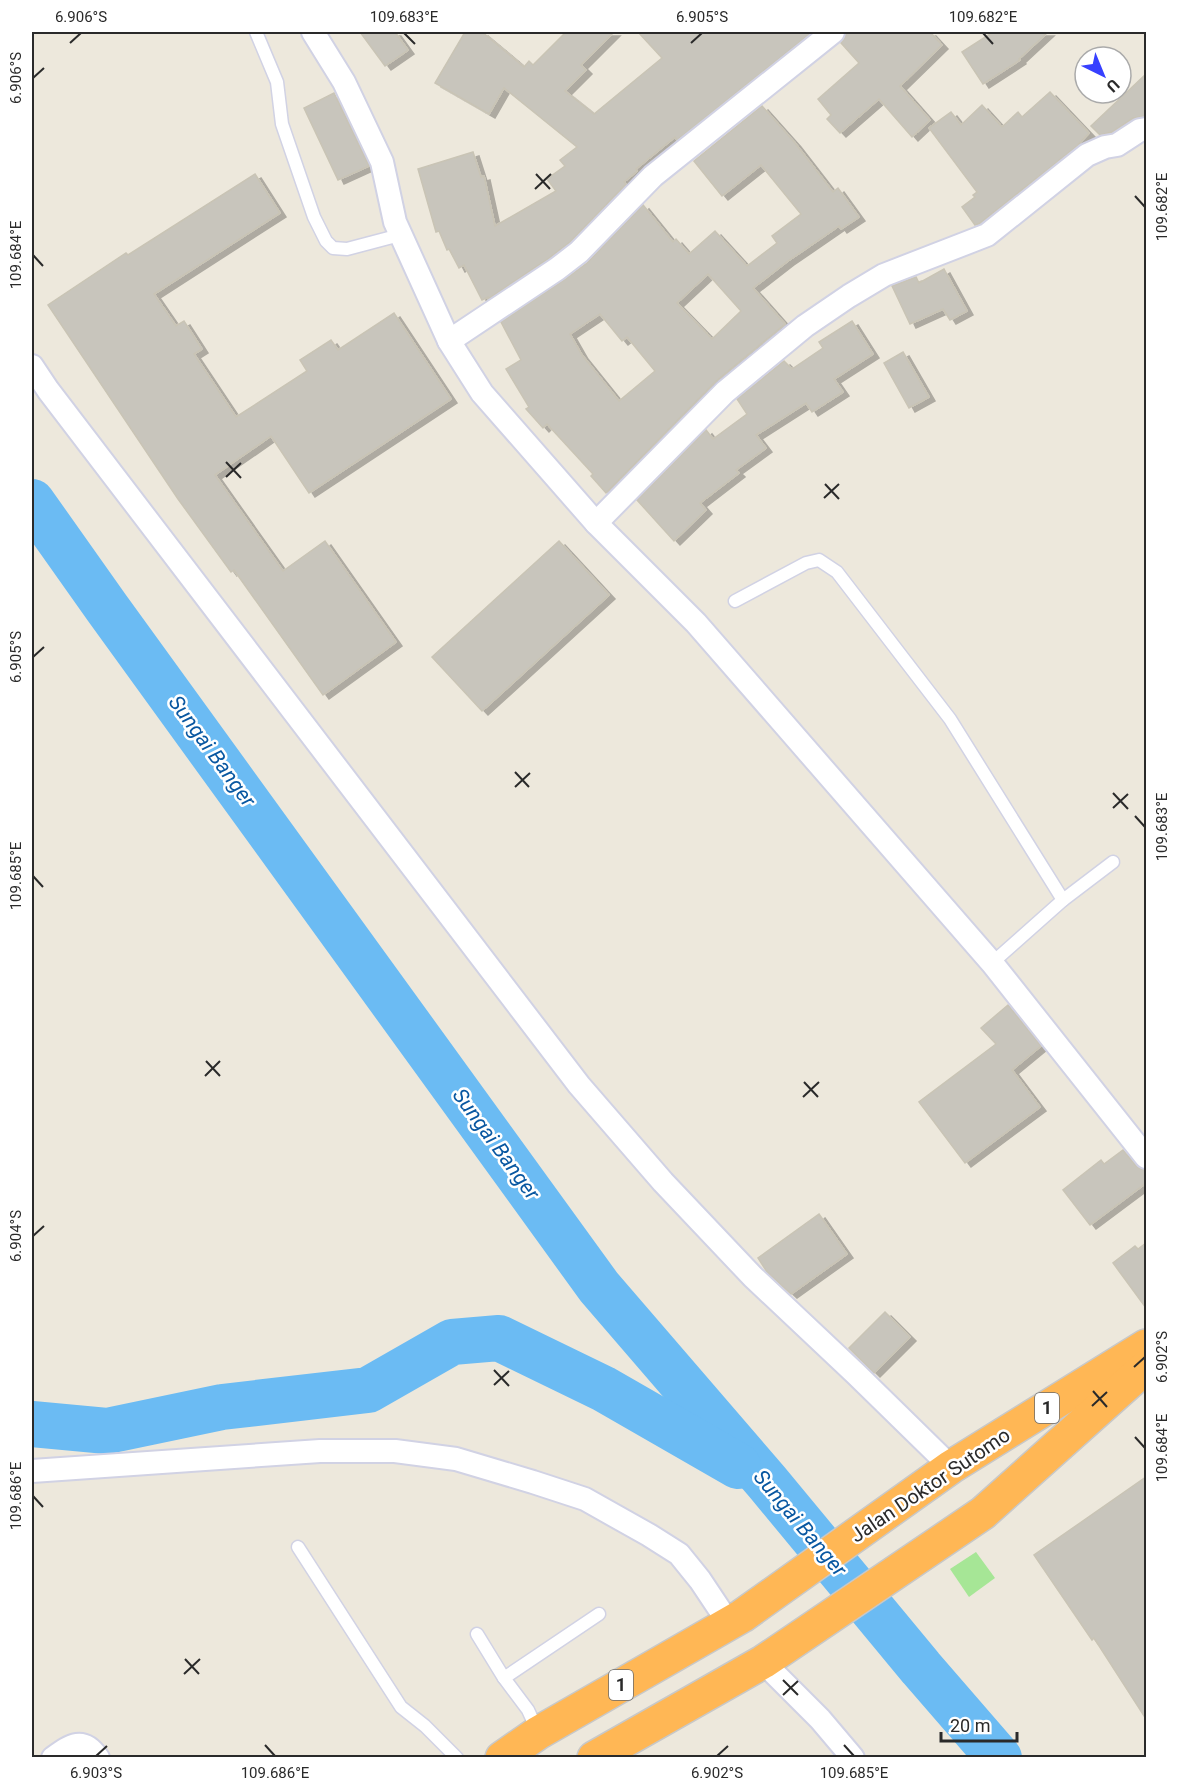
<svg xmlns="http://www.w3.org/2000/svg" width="1178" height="1789" font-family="Roboto,sans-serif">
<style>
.green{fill:#a6e696}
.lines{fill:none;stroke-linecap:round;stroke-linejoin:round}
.river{stroke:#6bbbf3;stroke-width:46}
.building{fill:#c8c5bc;stroke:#c9c4b5;stroke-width:1.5;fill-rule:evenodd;filter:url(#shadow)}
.lane-casing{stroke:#d1d2e4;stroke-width:15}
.street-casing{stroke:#d1d2e4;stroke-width:26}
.highway-casing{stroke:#c8c8c8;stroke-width:36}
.lane{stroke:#fff;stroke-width:12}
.street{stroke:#fff;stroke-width:22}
.highway{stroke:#ffb755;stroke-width:33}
.ticks{fill:none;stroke:#2a2a2a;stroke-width:2}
.labels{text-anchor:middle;stroke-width:5;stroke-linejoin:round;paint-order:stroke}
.shield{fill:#fff;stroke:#6a6a6a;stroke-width:1.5}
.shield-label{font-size:18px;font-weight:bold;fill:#2a2a2a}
.street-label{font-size:20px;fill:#2a2a2a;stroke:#fff}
.water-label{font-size:21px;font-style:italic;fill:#0857a1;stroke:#fff}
.neatline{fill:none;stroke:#2a2a2a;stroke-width:2}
.ticks-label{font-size:15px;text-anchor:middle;fill:#2a2a2a}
</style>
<defs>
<filter id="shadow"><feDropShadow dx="6" dy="4" stdDeviation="0" flood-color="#0004"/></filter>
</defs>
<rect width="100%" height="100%" fill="#ede8dc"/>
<path class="green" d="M 976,1552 L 995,1578 L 969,1597 L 950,1569 Z"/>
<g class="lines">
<g class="river">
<path d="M 32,502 L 107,608 L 599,1287 L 767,1482 L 921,1668 L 999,1758"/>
<path d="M 32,1424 L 107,1431 L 222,1407 L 368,1390 L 452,1342 L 499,1338 L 604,1389 L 738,1466"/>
</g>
</g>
<g class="building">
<path d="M 360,32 L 395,32 L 408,50 L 385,66 Z"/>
<path d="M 465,32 L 482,32 L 524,67 L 529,61 L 533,65 L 566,32 L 614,32 L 581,65 L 586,70 L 565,91 L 594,114 L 662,58 L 638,32 L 812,32 L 677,140 L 675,137 L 636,169 L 637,171 L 624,182 L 626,184 L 570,242 L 549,258 L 488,299 L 488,297 L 482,300 L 464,265 L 459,268 L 449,249 L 447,250 L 439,231 L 436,232 L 418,169 L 473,152 L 481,177 L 484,176 L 495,226 L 556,191 L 547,179 L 565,166 L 560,160 L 577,147 L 504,88 L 489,114 L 435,83 Z"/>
<path d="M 846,32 L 930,32 L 942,45 L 900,86 L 930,120 L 912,137 L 879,99 L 840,133 L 827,119 L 831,115 L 818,99 L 859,63 L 841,43 L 845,37 Z"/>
<path d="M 993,32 L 1048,32 L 1019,59 L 1020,60 L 983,84 L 962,52 Z"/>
<path d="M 1146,74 L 1146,116 L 1133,118 L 1112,132 L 1100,135 L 1091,126 Z"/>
<path d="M 1050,92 L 1089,133 L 1077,146 L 980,223 L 975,225 L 962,207 L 975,197 L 973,195 L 977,192 L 929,128 L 951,112 L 961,125 L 982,105 L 1002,127 L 1018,112 L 1022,117 Z"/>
<path d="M 334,93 L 369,166 L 338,180 L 304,108 Z"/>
<path d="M 762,106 L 795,143 L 833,192 L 838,188 L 859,217 L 841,229 L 839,226 L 788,261 L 753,288 L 785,324 L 715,382 L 606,493 L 591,476 L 593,474 L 547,424 L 543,428 L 526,409 L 529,407 L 506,369 L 521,360 L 501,322 L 564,280 L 587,263 L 643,205 L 673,242 L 676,239 L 689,254 L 715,231 L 747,266 L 777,243 L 772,236 L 801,214 L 761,165 L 722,196 L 694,161 ZM 708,274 L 741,311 L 712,339 L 677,303 ZM 600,314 L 622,341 L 627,337 L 655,371 L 619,401 L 582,355 L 570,334 Z"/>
<path d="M 255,174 L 280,213 L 154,294 L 176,326 L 184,321 L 202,349 L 194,354 L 236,417 L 307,371 L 300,360 L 331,340 L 338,350 L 394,313 L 451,399 L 309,493 L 271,436 L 215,475 L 283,571 L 325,541 L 396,642 L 323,695 L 234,570 L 231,572 L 178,499 L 48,305 L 126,253 L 128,255 Z"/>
<path d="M 944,269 L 967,311 L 950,320 L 943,309 L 910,324 L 892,286 L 916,277 L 919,283 Z"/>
<path d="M 852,321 L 873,354 L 834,379 L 843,392 L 812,412 L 806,403 L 756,435 L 766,448 L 736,470 L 739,473 L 700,503 L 706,510 L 674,541 L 637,500 L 706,430 L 713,439 L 747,414 L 737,399 L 784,361 L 792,369 L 823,348 L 819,342 Z"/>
<path d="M 903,352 L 929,397 L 909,408 L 884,363 Z"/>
<path d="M 559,541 L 609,595 L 482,711 L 432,657 Z"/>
<path d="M 1008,1005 L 1041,1046 L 1012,1070 L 1040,1107 L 965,1163 L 919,1102 L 996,1044 L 981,1028 Z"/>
<path d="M 1123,1150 L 1136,1166 L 1141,1169 L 1146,1170 L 1146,1183 L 1090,1225 L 1063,1190 L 1101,1160 L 1104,1164 Z"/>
<path d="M 819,1214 L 847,1254 L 791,1294 L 767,1272 L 758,1258 Z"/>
<path d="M 1146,1243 L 1146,1308 L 1113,1263 L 1135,1246 L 1138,1249 Z"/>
<path d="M 885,1312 L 910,1337 L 874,1373 L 849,1348 Z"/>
<path d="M 1146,1477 L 1146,1719 L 1094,1638 L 1092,1640 L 1034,1555 Z"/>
</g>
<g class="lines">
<g class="lane-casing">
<g id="lane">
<path d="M 256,32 L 277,82 L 282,124 L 314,217 L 326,241 L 333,248 L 347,249 L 400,235"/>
<path d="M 735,601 L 806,563 L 819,560 L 837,572 L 950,719 L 1063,900 L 992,963"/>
<path d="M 1063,900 L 1113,862"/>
<path d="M 298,1547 L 401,1707 L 425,1726 L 457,1758"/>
<path d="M 477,1634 L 504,1678 L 528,1710 L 538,1732"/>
<path d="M 504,1678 L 599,1614"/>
</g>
</g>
<g class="street-casing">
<g id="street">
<path d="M 313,32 L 344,82 L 382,162 L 395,222 L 449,341 L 482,393 L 596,523 L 696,623 L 992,963 L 1146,1157"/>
<path d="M 449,341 L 557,269 L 579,252 L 653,176 L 833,32"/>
<path d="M 32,366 L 48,390 L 579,1085 L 663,1182 L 753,1277 L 856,1374 L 951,1467"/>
<path d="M 596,523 L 725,392 L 805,326 L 849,296 L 884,275 L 987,235 L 1087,155 L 1105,147 L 1117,145 L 1140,130 L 1146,129"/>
<path d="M 32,1471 L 320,1451 L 395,1451 L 456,1459 L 533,1482 L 585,1499 L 649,1535 L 679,1554 L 700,1580 L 728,1622"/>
<path d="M 763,1662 L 820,1719 L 853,1758"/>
<path d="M 53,1758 C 71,1745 83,1736 98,1758"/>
</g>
</g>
<g class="highway-casing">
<g id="highway">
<path d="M 502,1758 L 538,1733 L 742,1616 L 951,1467 L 1146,1346"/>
<path d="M 594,1758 L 763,1662 L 983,1513 L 1146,1367"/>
</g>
</g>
<use href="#lane" class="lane"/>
<use href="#street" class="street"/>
<use href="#highway" class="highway"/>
</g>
<path class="ticks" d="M 404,33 L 415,44M 983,33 L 993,44M 70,43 L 81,33M 691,43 L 702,33M 33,78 L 44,68M 536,174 L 550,189M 535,189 L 551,174M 1135,196 L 1145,207M 33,255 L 43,266M 226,462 L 241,478M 226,477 L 241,463M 825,484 L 839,499M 824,498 L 839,484M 33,657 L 44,647M 515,772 L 529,787M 515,787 L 530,773M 1113,793 L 1128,809M 1113,808 L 1128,794M 1135,816 L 1145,827M 33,876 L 43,887M 206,1061 L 220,1076M 205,1076 L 220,1061M 804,1082 L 818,1097M 803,1097 L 819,1082M 33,1236 L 44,1226M 1134,1367 L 1145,1357M 494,1370 L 509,1386M 494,1385 L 509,1371M 1093,1391 L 1107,1407M 1092,1406 L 1107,1392M 1135,1437 L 1145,1448M 33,1496 L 43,1507M 185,1659 L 199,1674M 184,1674 L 200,1659M 783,1680 L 798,1695M 783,1695 L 798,1681M 265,1745 L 275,1756M 844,1745 L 854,1756M 96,1756 L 107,1746M 717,1756 L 728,1746"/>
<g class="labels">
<g class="shield">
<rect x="1035" y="1393" width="24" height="30" rx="4.5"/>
<rect x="609" y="1670" width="24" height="30" rx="4.5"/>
</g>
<g class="shield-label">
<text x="1047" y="1414">1</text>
<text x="621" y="1691">1</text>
</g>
<g class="street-label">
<text transform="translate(930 1485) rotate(-34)" y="7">Jalan Doktor Sutomo</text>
</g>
<g class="water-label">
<text transform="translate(212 751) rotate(54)" y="7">Sungai Banger</text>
<text transform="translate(496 1144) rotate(54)" y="7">Sungai Banger</text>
<text transform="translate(800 1523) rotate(50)" y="7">Sungai Banger</text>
</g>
</g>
<rect width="1178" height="1789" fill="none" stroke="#ffffff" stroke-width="66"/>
<g transform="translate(1103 75) rotate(137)"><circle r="28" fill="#ffffff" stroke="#aaaaaa" stroke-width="1.5"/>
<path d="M0-4.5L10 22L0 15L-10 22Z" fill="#3740ff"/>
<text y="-9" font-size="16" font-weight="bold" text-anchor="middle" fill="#2a2a2a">U</text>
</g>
<path d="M941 1732v9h76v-9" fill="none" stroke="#2a2a2a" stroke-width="3"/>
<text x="950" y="1732" font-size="18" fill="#2a2a2a" stroke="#ffffff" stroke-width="4.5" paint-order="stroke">20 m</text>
<rect x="33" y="33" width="1112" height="1723" class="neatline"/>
<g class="ticks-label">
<text x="81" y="22">6.906°S</text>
<text x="404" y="22">109.683°E</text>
<text x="702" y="22">6.905°S</text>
<text x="983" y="22">109.682°E</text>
<text transform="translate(16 78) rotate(-90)" y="5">6.906°S</text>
<text transform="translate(1162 207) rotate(-90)" y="5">109.682°E</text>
<text transform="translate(16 255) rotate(-90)" y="5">109.684°E</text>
<text transform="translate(16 657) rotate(-90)" y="5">6.905°S</text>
<text transform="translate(1162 827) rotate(-90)" y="5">109.683°E</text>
<text transform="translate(16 876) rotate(-90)" y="5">109.685°E</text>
<text transform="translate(16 1236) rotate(-90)" y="5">6.904°S</text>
<text transform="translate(1162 1357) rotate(-90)" y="5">6.902°S</text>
<text transform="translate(1162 1448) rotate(-90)" y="5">109.684°E</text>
<text transform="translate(16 1496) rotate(-90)" y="5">109.686°E</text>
<text x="96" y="1778">6.903°S</text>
<text x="275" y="1778">109.686°E</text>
<text x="717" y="1778">6.902°S</text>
<text x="854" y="1778">109.685°E</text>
</g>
</svg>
